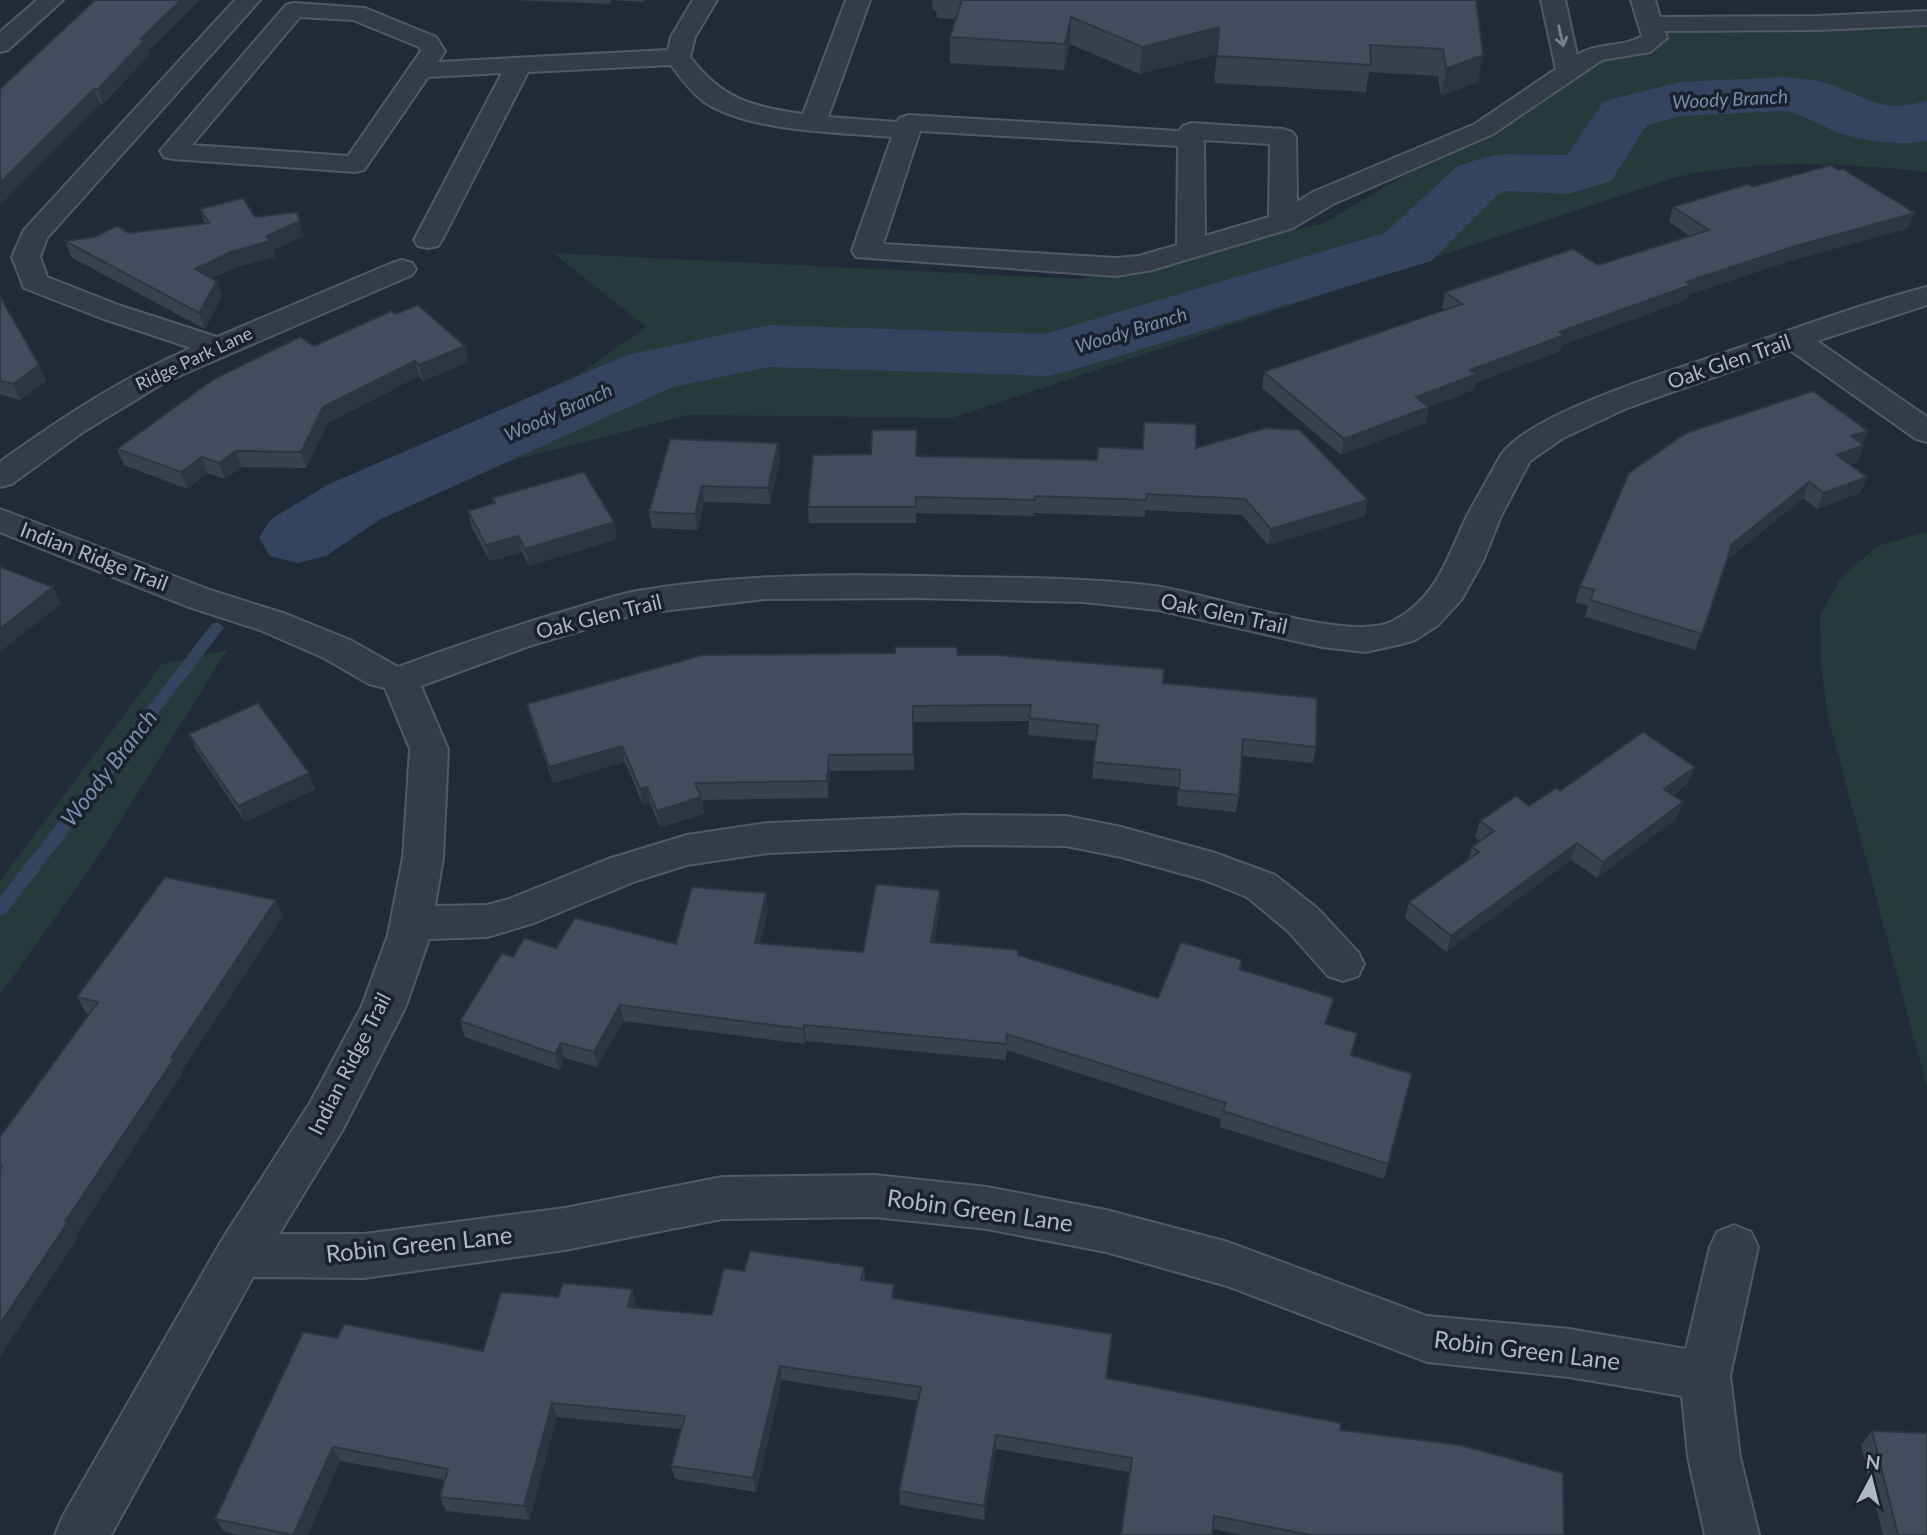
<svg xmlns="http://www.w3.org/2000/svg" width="1927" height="1535" font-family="Lato,sans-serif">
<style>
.green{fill:#26393b}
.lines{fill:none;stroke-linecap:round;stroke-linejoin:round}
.stream{fill:#35445e;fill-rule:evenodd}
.river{fill:#35445e;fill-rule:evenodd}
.minor-casing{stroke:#525966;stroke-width:4}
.minor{fill:#343c48;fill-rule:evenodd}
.wall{fill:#39414f}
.shaded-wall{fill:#2e3540}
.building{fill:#424c5c;stroke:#2e3540;stroke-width:2}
.oneway{stroke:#787f8d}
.labels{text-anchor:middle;stroke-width:7;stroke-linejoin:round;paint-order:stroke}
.far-street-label{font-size:18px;fill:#afb6c5;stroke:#1a212c}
.far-water-label{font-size:19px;font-style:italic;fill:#778cac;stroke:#1a212c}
.street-label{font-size:21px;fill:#afb6c5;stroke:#1a212c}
.water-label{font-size:23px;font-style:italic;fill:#778cac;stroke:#1a212c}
.near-street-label{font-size:24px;fill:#afb6c5;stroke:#1a212c}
</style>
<rect width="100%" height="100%" fill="#212a37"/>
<g class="green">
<path d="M 1927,27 L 1927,172 C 1840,163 1763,159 1676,177 L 952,418 L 689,415 L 471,471 L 345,537 L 278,514 L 581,373 L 646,327 L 553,253 L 1079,279 L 1322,224 L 1648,32 Z"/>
<path d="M 1927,532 L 1927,1087 L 1827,713 L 1821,664 L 1820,616 L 1840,579 L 1877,546 Z"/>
<path d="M 227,650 L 94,863 L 0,995 L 0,881 L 162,664 Z"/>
</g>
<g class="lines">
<path class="stream" d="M 217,622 L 224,627 L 222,630 L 6,914 L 0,916 L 0,897 L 212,624 Z"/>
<path class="river" d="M 1783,77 C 1799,78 1817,79 1832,85 C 1874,100 1879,113 1927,101 L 1927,141 C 1905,147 1855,140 1834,131 C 1817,123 1802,114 1783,111 L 1681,116 L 1647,125 L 1611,181 L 1569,194 L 1507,191 L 1500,193 L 1431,261 L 1073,370 L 1048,376 L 769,367 L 673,387 L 381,519 L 326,556 L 298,563 L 270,556 L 259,538 L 270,520 L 327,485 L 627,355 L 769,325 L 1044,334 L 1385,233 L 1456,167 L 1479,159 L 1501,154 L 1567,155 L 1604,101 L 1680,82 Z"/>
<g class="minor-casing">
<g id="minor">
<path d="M 37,0 L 63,0 L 8,50 L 0,52 L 0,32 Z"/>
<path d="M 235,0 L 260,0 L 47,238 L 40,257 L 47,277 L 121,306 L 217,337 L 392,263 L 402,260 L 412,263 L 416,269 L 412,275 L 165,382 L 83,432 L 12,484 L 0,487 L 0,462 C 61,418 122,378 191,348 L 101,318 L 24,288 L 12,257 L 24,230 Z"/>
<path d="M 693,0 L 717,0 L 695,37 L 690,57 C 722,99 752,107 803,114 L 846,0 L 870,0 L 828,117 L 897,122 L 900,118 L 909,115 L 1179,131 L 1183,126 L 1192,123 L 1283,129 L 1292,132 L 1296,137 L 1297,202 L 1313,192 L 1475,124 L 1556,69 L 1541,0 L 1565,0 L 1577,55 C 1597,42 1623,48 1642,36 L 1631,0 L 1655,0 L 1660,17 L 1817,16 L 1927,11 L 1927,25 L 1817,30 L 1665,31 L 1667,38 L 1650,52 L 1602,60 L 1493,134 L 1333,204 L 1293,228 L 1152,270 L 1116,276 L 856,257 L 852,251 L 892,137 C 839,132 747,132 703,101 C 690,91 681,78 671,65 L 528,72 L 442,240 L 438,246 L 428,248 L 418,246 L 414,240 L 502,73 L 428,77 L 364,170 L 355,172 L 173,159 L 164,157 L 160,151 L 286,5 L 294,3 L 365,8 L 436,37 L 445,51 L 438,62 L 668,50 L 671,37 ZM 300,17 L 353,20 L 419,47 L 421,51 L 348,156 L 192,145 ZM 920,131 L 1178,146 L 1177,245 L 1139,256 L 1116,258 L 883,244 ZM 1204,140 L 1270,144 L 1269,217 L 1205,236 Z"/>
<path d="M 1927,287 L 1927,305 L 1817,341 L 1927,417 L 1927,442 L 1916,439 L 1790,350 L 1627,408 L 1563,438 L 1530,461 L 1501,516 L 1483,561 L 1461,600 L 1438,625 L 1415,640 L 1402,644 L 1365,652 L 1322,647 L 1158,610 L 1083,602 L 917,598 L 765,599 L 636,614 L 529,646 L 421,686 L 448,749 L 443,858 L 435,906 L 487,905 L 509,899 L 608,859 L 687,835 L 768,823 L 963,815 L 1066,816 L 1121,827 L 1215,853 L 1275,875 L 1318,909 L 1358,952 L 1364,964 L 1358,976 L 1343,981 L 1328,976 L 1288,931 L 1247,897 L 1205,880 L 1121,857 L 1066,846 L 963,845 L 768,853 L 687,865 L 636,881 L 534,923 L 487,937 L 429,939 L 405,1008 L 342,1131 L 279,1234 L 364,1234 L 565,1208 L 722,1177 L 875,1175 L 987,1187 L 1106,1210 L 1228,1242 L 1427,1316 L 1569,1329 L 1686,1349 L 1710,1247 L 1717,1232 L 1734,1225 L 1751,1232 L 1758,1247 L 1730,1376 L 1740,1457 L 1759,1535 L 1705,1535 L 1688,1457 L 1682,1396 L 1569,1377 L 1427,1362 L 1227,1286 L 1106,1252 L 987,1229 L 875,1217 L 722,1219 L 565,1250 L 364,1278 L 253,1277 L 111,1535 L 55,1535 L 63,1516 L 222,1240 L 310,1103 L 362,1006 L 388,935 L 403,858 L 410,749 L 385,688 L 369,684 L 324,658 L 260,630 L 186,606 L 0,532 L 0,509 L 210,590 L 286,614 L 350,640 L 398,667 C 456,646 513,626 572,609 C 593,603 615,595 637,591 C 743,573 852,574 959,577 C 1025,578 1090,578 1154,586 C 1209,593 1349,644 1393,621 C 1438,598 1448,555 1468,514 C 1479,494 1490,475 1501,455 C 1530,412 1681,368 1733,350 C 1797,328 1861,304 1927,287 Z"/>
</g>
</g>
<use href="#minor" class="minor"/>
</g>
<g class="wall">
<path d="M 512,0 L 645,0 L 644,2 L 611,0 L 609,4 Z"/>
<path d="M 932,0 L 1476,0 L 1478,82 L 1441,96 L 1438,76 L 1369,72 L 1366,92 L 1214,83 L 1217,54 L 1140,74 L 1070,44 L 1064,70 L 950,63 L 950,37 L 956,19 L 937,18 L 936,10 L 933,10 Z"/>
<path d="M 149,51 L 150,54 L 103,104 L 100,103 L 0,205 L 0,89 Z"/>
<path d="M 1752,187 L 1908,228 L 1787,262 L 1688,295 L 1686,300 L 1562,345 L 1560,351 L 1475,383 L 1473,390 L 1429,407 L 1426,423 L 1341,455 L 1262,388 L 1264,372 L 1445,310 L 1442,308 L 1445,292 L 1598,265 L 1690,236 L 1669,222 L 1673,207 Z"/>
<path d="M 200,209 L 255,217 L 304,236 L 273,250 L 275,257 L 236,267 L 212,278 L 217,281 L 222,296 L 205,329 L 71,257 L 65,241 L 205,224 Z"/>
<path d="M 0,296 L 46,381 L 20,400 L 0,394 Z"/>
<path d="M 395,314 L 469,362 L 423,381 L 419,376 L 328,423 L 306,468 L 242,467 L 225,479 L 207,473 L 187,489 L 124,465 L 117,449 L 314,346 Z"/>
<path d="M 1144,422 L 1196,448 L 1365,516 L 1268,545 L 1242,515 L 1145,510 L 1145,517 L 1034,513 L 1034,516 L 916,513 L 916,523 L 809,523 L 808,507 L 1097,460 L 1142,449 Z"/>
<path d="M 778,443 L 780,460 L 770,504 L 704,502 L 697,530 L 652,528 L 649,512 Z"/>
<path d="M 1862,444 L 1857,462 L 1850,464 L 1867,477 L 1860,493 L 1817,509 L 1803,498 L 1727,560 L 1695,650 L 1585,617 L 1588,606 L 1575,602 L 1580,586 Z"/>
<path d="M 492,498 L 617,539 L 529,566 L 522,552 L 490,561 L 472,528 L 468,511 L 494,504 Z"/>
<path d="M 958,655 L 1163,683 L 1316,747 L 1313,763 L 1242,756 L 1239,795 L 1236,812 L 1177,806 L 1178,787 L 1092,778 L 1096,741 L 1028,735 L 1029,721 L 914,722 L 914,770 L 830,771 L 828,798 L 702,800 L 704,814 L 660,827 L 650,803 L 643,805 L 625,762 L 553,783 L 531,720 L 527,704 Z"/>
<path d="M 189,734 L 315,789 L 245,822 L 196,750 Z"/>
<path d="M 1688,783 L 1673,795 L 1676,819 L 1597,878 L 1571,860 L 1446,952 L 1405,918 L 1409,902 L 1468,860 L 1472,847 L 1480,841 L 1475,837 L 1480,821 L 1529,806 L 1560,791 Z"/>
<path d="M 940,890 L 940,906 L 934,942 L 1018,955 L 1158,998 L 1242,960 L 1241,970 L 1334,998 L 1326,1024 L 1351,1055 L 1388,1164 L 1384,1179 L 1220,1127 L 1221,1119 L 1007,1050 L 1006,1060 L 806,1041 L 805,1044 L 623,1021 L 597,1067 L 565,1058 L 559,1070 L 465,1037 L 460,1021 L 513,957 L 556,948 L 676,944 L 768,909 L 760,944 L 863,952 Z"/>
<path d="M 283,916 L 181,1072 L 182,1074 L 76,1235 L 78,1237 L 0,1356 L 0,1166 L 89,1013 L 86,1013 L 77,997 Z"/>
<path d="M 864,1267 L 865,1280 L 894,1284 L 895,1298 L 1107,1378 L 1340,1430 L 1564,1535 L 1242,1535 L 1213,1529 L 1129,1472 L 996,1449 L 984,1520 L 900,1505 L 899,1491 L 918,1401 L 782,1380 L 756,1492 L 675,1479 L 671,1466 L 681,1429 L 557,1417 L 529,1520 L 446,1511 L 440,1497 L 445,1480 L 340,1461 L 308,1535 L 240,1535 L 225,1532 L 215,1519 L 337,1338 L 483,1351 L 558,1297 L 636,1303 L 635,1308 L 712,1315 L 744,1271 Z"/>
<path d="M 1872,1431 L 1927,1535 L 1883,1535 L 1861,1445 Z"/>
</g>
<g class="shaded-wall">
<path d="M 181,0 L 200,0 L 149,51 L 150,54 L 103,104 L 98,89 L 141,39 Z"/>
<path d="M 1071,17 L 1070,44 L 1064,70 L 1065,44 Z"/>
<path d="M 1219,27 L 1217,54 L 1140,74 L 1142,47 Z"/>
<path d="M 1483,55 L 1478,82 L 1441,96 L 1446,69 Z"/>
<path d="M 94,89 L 100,103 L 0,205 L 0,183 Z"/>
<path d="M 1915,213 L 1908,228 L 1787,262 L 1688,295 L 1686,300 L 1562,345 L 1560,351 L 1475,383 L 1473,390 L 1413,413 L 1416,397 L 1470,370 L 1559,332 L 1686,282 L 1792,247 Z"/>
<path d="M 300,221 L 304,236 L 273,250 L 275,257 L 236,267 L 200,284 L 195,269 Z"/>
<path d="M 217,281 L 222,296 L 205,329 L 199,313 Z"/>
<path d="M 465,346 L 469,362 L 423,381 L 419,365 Z"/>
<path d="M 415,361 L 419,376 L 328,423 L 306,468 L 301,452 L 323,407 Z"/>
<path d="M 39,365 L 46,381 L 20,400 L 13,384 Z"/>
<path d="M 1429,407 L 1426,423 L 1341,455 L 1344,439 Z"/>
<path d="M 1868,431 L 1861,447 L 1864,445 L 1857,462 L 1831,471 L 1837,455 L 1851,436 Z"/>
<path d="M 778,443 L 780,460 L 770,504 L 768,488 Z"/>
<path d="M 236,451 L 242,467 L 225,479 L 219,463 Z"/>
<path d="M 202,457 L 207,473 L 187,489 L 181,472 Z"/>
<path d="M 1867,477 L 1860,493 L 1817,509 L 1824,493 Z"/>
<path d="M 1809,482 L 1803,498 L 1726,560 L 1732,544 Z"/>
<path d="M 702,486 L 704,502 L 697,530 L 695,514 Z"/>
<path d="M 1368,500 L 1365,516 L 1268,545 L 1271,529 Z"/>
<path d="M 614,522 L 617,539 L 529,566 L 525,549 Z"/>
<path d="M 518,536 L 522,552 L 490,561 L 486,545 Z"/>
<path d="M 53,587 L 61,604 L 0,652 L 0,629 Z"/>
<path d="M 622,746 L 625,762 L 553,783 L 549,767 Z"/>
<path d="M 829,755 L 830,771 L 828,798 L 827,781 Z"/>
<path d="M 1695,767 L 1688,783 L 1658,805 L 1664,789 Z"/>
<path d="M 309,773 L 315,789 L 245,822 L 238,806 Z"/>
<path d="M 647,787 L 650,803 L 643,805 L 640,789 Z"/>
<path d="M 701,797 L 704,814 L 660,827 L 657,811 Z"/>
<path d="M 1683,802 L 1676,819 L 1597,878 L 1603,862 Z"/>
<path d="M 1577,843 L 1571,860 L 1446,952 L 1451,936 Z"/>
<path d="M 940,890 L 940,906 L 932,958 L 931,942 Z"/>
<path d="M 766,893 L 768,909 L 757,959 L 755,943 Z"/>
<path d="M 276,900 L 283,916 L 181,1072 L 182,1074 L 76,1235 L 78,1237 L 0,1356 L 0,1324 L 65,1222 Z"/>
<path d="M 620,1005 L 623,1021 L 597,1067 L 594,1052 Z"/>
<path d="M 804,1025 L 806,1041 L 805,1044 L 803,1029 Z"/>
<path d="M 561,1043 L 565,1058 L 559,1070 L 555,1054 Z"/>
<path d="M 894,1284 L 895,1299 L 892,1298 Z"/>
<path d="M 632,1289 L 636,1303 L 632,1322 L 628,1307 Z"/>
<path d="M 780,1366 L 782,1380 L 756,1492 L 753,1478 Z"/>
<path d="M 552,1403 L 557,1417 L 529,1520 L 524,1506 Z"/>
<path d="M 996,1435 L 996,1449 L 984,1520 L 984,1506 Z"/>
<path d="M 333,1447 L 340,1461 L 308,1535 L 294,1535 Z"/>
</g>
<g class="building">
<path d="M 95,0 L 181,0 L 141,39 L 145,40 L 98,89 L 94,89 L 0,183 L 0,89 Z"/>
<path d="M 962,0 L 1476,0 L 1483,55 L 1446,69 L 1443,49 L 1370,45 L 1371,65 L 1217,56 L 1219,27 L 1142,47 L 1071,17 L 1065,44 L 950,37 Z"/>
<path d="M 1831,165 L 1838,170 L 1843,169 L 1915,213 L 1792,247 L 1686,282 L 1691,285 L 1559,332 L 1565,335 L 1470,370 L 1477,374 L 1416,397 L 1429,407 L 1344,439 L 1264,372 L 1462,304 L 1445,292 L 1573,249 L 1598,265 L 1709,230 L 1673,207 L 1748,184 L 1752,187 Z"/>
<path d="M 243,198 L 255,217 L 297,212 L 300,221 L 267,236 L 270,241 L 231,252 L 195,269 L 217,281 L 199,313 L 65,241 L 94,237 L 117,226 L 129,233 L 209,223 L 200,209 Z"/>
<path d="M 0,296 L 39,365 L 13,384 L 0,381 Z"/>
<path d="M 418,305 L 465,346 L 419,365 L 415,361 L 323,407 L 301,452 L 236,451 L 219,463 L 202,457 L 181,472 L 117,449 L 214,379 L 300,337 L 314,346 L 391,311 L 395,314 Z"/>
<path d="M 1813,391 L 1868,431 L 1851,436 L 1864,445 L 1837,455 L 1867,477 L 1824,493 L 1809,482 L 1732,544 L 1702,634 L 1590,600 L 1594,590 L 1580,586 L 1629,473 L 1686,433 Z"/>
<path d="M 1144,422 L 1196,424 L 1196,448 L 1266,428 L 1300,430 L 1368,500 L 1271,529 L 1245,499 L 1147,494 L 1146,500 L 1035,496 L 1035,500 L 916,497 L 916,507 L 808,507 L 813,455 L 871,454 L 872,430 L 917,430 L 916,456 L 1097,460 L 1098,447 L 1143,449 Z"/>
<path d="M 670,439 L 778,443 L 768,488 L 702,486 L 695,514 L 649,512 Z"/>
<path d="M 584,472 L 614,522 L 525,549 L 518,536 L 486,545 L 468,511 L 495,503 L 492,498 Z"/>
<path d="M 0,567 L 53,587 L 0,629 Z"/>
<path d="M 895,647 L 957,647 L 958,655 L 996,655 L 1164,669 L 1163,683 L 1317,698 L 1316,747 L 1243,739 L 1239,795 L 1179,790 L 1180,770 L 1093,762 L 1098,725 L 1029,718 L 1031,705 L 913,706 L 913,754 L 829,755 L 827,781 L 695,783 L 701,797 L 657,811 L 647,787 L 640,789 L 622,746 L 549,767 L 527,704 L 703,655 L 895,653 Z"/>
<path d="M 258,703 L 309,773 L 238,806 L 189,734 Z"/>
<path d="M 1643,732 L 1695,767 L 1664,789 L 1683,802 L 1603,862 L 1577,843 L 1451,936 L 1409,902 L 1479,852 L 1472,847 L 1494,831 L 1480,821 L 1516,796 L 1529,806 L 1556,788 L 1560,791 Z"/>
<path d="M 165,877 L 276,900 L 171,1058 L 174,1059 L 65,1222 L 68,1222 L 0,1324 L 0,1170 L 2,1166 L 0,1166 L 0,1137 L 98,1002 L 77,997 Z"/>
<path d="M 876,884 L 940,890 L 931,942 L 1018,950 L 1018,955 L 1158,998 L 1181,942 L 1242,960 L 1239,969 L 1334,998 L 1325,1024 L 1357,1033 L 1351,1055 L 1412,1074 L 1388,1164 L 1223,1111 L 1226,1103 L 1007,1034 L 1006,1044 L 804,1025 L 803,1029 L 620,1005 L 594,1052 L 561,1043 L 555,1054 L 460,1021 L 502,953 L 513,957 L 524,938 L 556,948 L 575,918 L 676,944 L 692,887 L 766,893 L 755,943 L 863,952 Z"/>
<path d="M 750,1251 L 864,1267 L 861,1280 L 894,1284 L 892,1298 L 1112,1334 L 1106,1378 L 1341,1423 L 1340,1430 L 1460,1445 L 1563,1473 L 1564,1535 L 1311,1535 L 1214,1516 L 1212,1535 L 1121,1535 L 1132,1458 L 996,1435 L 984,1506 L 899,1491 L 921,1387 L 780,1366 L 753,1478 L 671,1466 L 685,1416 L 552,1403 L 524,1506 L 440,1497 L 448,1469 L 333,1447 L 293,1535 L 215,1519 L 303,1332 L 337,1338 L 344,1324 L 483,1351 L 501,1292 L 558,1297 L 563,1283 L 632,1289 L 628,1307 L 712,1315 L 724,1268 L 744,1271 Z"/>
<path d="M 1872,1431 L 1927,1433 L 1927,1535 L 1898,1535 Z"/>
</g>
<defs><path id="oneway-shaft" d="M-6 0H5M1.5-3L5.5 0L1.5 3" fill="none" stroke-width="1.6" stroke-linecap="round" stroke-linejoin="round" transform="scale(1.75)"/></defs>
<use class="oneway" href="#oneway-shaft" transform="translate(1561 36) rotate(77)"/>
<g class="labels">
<g class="far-street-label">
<text transform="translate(194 359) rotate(-25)" y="6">Ridge Park Lane</text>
</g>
<g class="far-water-label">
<text transform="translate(1730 99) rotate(-3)" y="7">Woody Branch</text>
<text transform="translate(1131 330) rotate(-17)" y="7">Woody Branch</text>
<text transform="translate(558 412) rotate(-24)" y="7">Woody Branch</text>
</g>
<g class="street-label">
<text transform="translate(1729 362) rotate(-19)" y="7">Oak Glen Trail</text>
<text transform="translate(94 557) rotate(21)" y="7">Indian Ridge Trail</text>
<text transform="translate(1224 614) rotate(12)" y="7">Oak Glen Trail</text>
<text transform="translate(599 617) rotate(-14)" y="7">Oak Glen Trail</text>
<text transform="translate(350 1064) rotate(-63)" y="7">Indian Ridge Trail</text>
</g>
<g class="water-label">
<text transform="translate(109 768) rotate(-52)" y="8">Woody Branch</text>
</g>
<g class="near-street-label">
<text transform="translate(980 1211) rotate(8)" y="8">Robin Green Lane</text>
<text transform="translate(419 1245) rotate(-6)" y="8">Robin Green Lane</text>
<text transform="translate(1527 1351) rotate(7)" y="8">Robin Green Lane</text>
</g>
</g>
<g transform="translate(1871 1479) rotate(7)" stroke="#1a212c" stroke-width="5" paint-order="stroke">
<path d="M0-5L12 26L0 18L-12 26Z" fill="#afb6c5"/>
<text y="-10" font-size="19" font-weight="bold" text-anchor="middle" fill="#afb6c5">N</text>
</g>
</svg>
